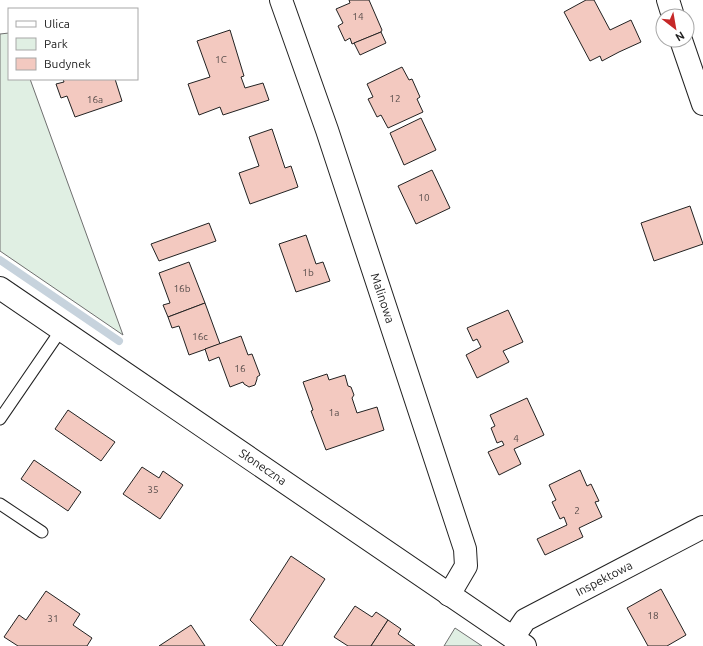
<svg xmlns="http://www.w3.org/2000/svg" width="703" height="646" font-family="Ubuntu,sans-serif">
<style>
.green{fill:#e0efe3;stroke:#6f6f6f}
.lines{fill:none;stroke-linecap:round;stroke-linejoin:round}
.stream{stroke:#c7d3dd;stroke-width:8}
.building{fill:#f3c9c0;stroke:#222}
.service-casing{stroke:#222;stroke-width:13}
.minor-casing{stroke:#222;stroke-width:24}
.tertiary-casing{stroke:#222;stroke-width:24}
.service{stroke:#fff;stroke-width:11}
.minor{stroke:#fff;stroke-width:22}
.tertiary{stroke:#fff;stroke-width:22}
.labels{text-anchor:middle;stroke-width:3;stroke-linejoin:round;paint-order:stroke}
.number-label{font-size:10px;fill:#564c4a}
.street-label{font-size:12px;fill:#222;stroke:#fff}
</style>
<rect width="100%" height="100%" fill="#fff"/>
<g class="green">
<path d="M 9,33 L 9,79 L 30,79 L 123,335 L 0,251 L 0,34 Z"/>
<path d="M 455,628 L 482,646 L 444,646 Z"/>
</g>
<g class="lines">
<path class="stream" d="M 0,260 L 119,341"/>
</g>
<g class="building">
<path d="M 349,0 L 369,0 L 382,30 L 381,32 L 352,44 L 350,38 L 345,41 L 338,26 L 343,23 L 336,9 L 350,3 Z"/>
<path d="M 586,0 L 594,0 L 610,30 L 631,20 L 641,42 L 619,52 L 602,61 L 600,56 L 590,61 L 564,12 Z"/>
<path d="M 230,30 L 244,76 L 241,77 L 245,88 L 263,83 L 269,100 L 223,115 L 220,107 L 199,115 L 188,84 L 210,77 L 197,41 Z"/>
<path d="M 381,32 L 386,43 L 360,55 L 354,43 Z"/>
<path d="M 402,67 L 409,80 L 412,79 L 420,97 L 417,99 L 423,112 L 388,128 L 381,115 L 377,117 L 368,99 L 373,97 L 367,84 Z"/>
<path d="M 63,79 L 115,79 L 122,101 L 75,117 L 67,96 L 61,98 L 56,84 L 64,82 Z"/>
<path d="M 421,118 L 436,150 L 404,165 L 390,133 Z"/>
<path d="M 272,129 L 285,168 L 291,166 L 298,187 L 250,204 L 239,173 L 259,166 L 249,137 Z"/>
<path d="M 432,170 L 450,208 L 416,224 L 398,186 Z"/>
<path d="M 690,206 L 703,244 L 654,261 L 641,223 Z"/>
<path d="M 209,223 L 216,241 L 159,261 L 151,244 Z"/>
<path d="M 306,235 L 316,264 L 323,262 L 330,281 L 296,292 L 279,244 Z"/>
<path d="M 189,262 L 205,303 L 168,317 L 163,305 L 170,303 L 159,273 Z"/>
<path d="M 205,303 L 220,344 L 189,355 L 179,326 L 172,328 L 168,317 Z"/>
<path d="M 508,310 L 523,342 L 503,351 L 509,362 L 477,378 L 466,355 L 481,347 L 477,339 L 473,341 L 467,328 Z"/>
<path d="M 241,336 L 248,355 L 252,354 L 260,375 L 257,377 L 257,379 L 255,385 L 249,387 L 244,384 L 243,382 L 230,387 L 219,357 L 209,361 L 205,349 Z"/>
<path d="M 327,374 L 329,380 L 345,375 L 348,386 L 351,387 L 354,395 L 352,398 L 357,413 L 377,407 L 384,430 L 326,450 L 311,411 L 313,410 L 303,382 Z"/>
<path d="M 527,398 L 544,435 L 514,449 L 521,464 L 499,475 L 488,452 L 504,445 L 502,441 L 497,443 L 491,428 L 495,426 L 490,415 Z"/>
<path d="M 68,410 L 115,442 L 101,461 L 55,429 Z"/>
<path d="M 34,460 L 81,492 L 68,511 L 21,479 Z"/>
<path d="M 142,467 L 159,478 L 163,471 L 183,485 L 160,519 L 123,494 Z"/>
<path d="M 580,470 L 587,486 L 591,484 L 599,501 L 595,502 L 602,517 L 579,528 L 583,537 L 545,555 L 537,539 L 567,525 L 564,517 L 560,519 L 552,502 L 556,500 L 549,485 Z"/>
<path d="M 291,556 L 325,579 L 282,646 L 277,646 L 250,620 Z"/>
<path d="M 661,589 L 686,635 L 667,646 L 648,646 L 627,608 Z"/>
<path d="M 46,591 L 80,614 L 73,625 L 92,638 L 87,646 L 18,646 L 4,637 L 19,615 L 26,620 Z"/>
<path d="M 355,606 L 372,617 L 376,612 L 388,620 L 371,646 L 348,646 L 334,637 Z"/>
<path d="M 388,620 L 401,629 L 398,634 L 415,646 L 371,646 Z"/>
<path d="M 191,625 L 205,646 L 159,646 Z"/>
</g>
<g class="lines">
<g class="service-casing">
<g id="service">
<path d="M 0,419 L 61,330"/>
<path d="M 0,504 L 42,532"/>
</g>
</g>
<g class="minor-casing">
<g id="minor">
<path id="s1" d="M 281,0 L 327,130 L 465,549 L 466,566 L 449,595"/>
<path d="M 668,0 L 673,16"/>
<path d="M 681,40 L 703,104"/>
<path id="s2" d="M 513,638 L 525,620 L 703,527"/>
</g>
</g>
<g class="tertiary-casing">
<g id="tertiary">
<path id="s3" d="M 0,288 L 525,646"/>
</g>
</g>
<use href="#service" class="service"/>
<use href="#minor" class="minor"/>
<use href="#tertiary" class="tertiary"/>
</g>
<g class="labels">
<g class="number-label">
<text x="358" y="20">14</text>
<text x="221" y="63">1C</text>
<text x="395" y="102">12</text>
<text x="95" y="103">16a</text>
<text x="424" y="201">10</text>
<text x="308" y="276">1b</text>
<text x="182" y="292">16b</text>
<text x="200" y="340">16c</text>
<text x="240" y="372">16</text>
<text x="334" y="416">1a</text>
<text x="516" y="442">4</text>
<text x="153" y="493">35</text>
<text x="577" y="514">2</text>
<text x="653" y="619">18</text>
<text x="53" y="622">31</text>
</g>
<g class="street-label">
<text dy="4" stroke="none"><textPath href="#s1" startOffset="315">Malinowa</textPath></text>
<text dy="4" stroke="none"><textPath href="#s3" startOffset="318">Słoneczna</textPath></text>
<text dy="4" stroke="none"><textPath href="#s2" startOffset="111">Inspektowa</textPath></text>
</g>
</g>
<rect x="8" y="8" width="130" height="72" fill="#ffffff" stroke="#a7a7a7"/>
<rect x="16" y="21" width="20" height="6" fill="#ffffff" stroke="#a7a7a7"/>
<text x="44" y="28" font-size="12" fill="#222222">Ulica</text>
<rect x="16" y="38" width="20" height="12" fill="#e0efe3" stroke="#a7a7a7"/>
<text x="44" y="48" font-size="12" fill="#222222">Park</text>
<rect x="16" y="58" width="20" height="12" fill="#f3c9c0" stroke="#a7a7a7"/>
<text x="44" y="68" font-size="12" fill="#222222">Budynek</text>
<g transform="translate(675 28) rotate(149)"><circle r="19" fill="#ffffff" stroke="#a7a7a7"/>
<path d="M0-3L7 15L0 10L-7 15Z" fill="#c62828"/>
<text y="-6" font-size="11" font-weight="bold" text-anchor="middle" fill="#222222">N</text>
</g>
</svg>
